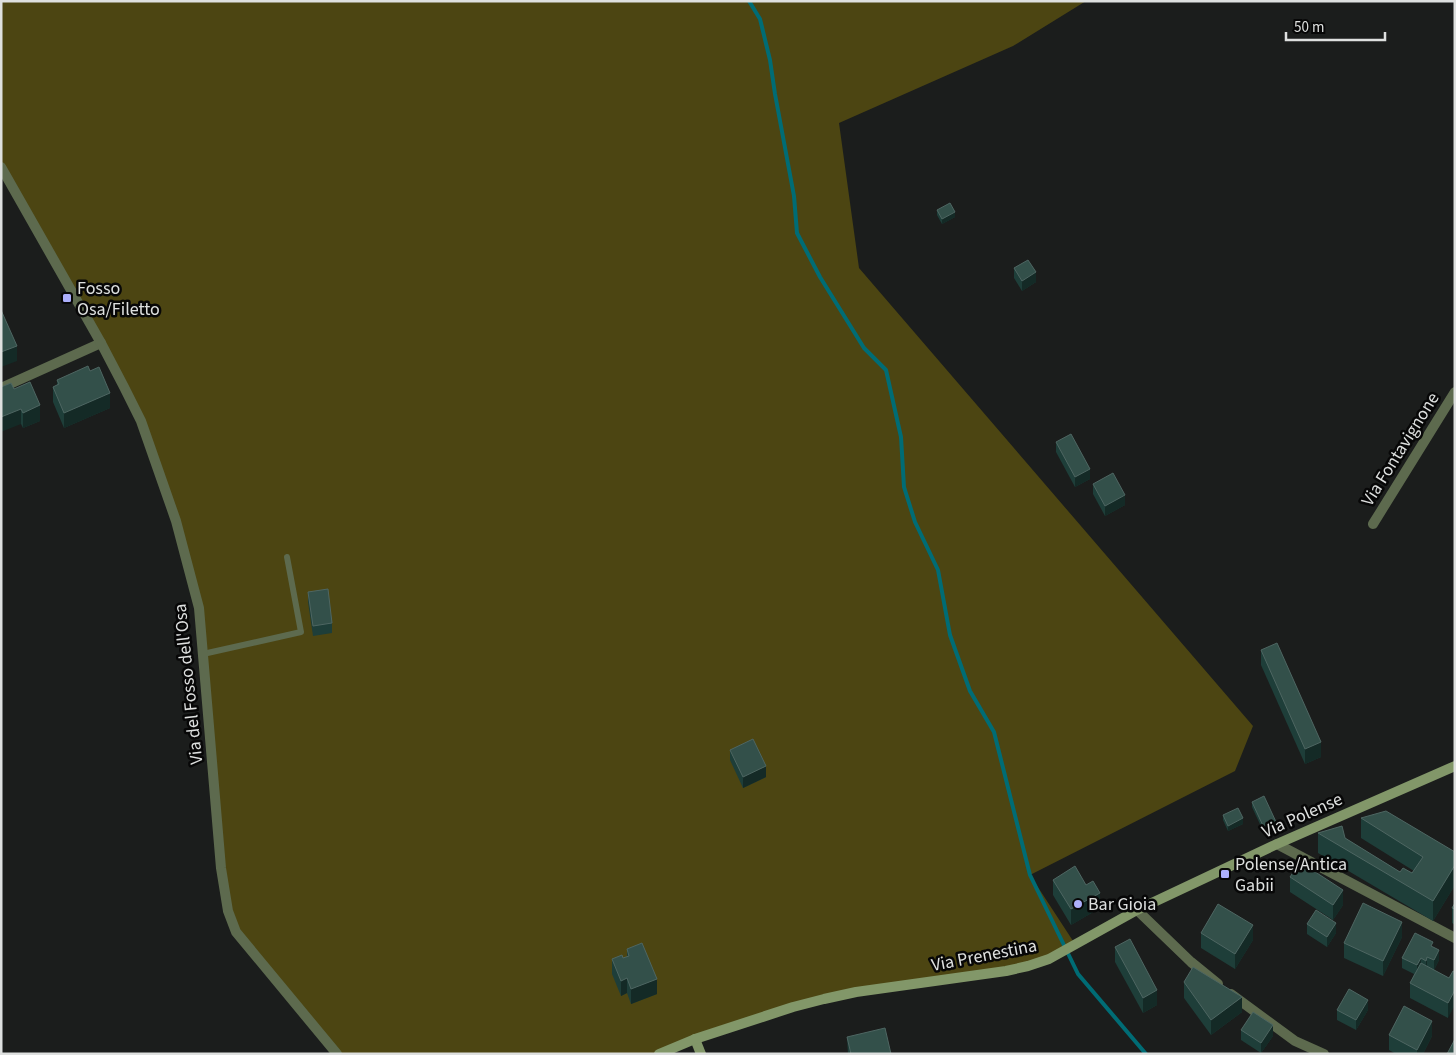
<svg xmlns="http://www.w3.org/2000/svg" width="1456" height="1055" font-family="'Source Sans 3',sans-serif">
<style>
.green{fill:#4c4512}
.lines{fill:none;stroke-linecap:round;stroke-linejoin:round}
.stream{stroke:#006c75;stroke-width:4}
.service{stroke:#5d6a4e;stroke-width:6}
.minor{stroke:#5d6a4e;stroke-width:10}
.tertiary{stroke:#5d6a4e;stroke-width:10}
.secondary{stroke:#829769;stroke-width:10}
.wall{fill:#1e3e39}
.shaded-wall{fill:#142a26}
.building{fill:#33504a;stroke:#4e6662}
.poi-dot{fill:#acaffb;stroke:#070707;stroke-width:2}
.labels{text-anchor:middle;stroke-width:5;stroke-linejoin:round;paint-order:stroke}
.poi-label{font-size:18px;fill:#dee0df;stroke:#070707;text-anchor:start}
.street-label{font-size:18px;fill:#dee0df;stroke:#070707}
</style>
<rect width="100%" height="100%" fill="#1b1d1c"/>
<path class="green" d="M 1,1 L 1086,1 L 1013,46 L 839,123 L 859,268 L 1253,726 L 1235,771 L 1030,875 L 1075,944 L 1049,959 L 793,1007 L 662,1054 L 338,1054 L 258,959 L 228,911 L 199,608 L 141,421 L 1,166 Z"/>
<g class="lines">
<path class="stream" d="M 749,1 L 760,19 L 770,60 L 775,94 L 794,196 L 797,233 L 820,277 L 864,348 L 886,370 L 901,437 L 904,487 L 915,522 L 938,570 L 950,635 L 970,691 L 994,732 L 1030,875 L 1078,974 L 1146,1054"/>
<path class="service" d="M 203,654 L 301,632 L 287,557"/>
<g class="minor">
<path d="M 1,388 L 101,343"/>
<path d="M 1373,524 L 1455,392"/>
<path d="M 1277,844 L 1455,938"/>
<path d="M 1137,910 L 1191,962 L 1218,984"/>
<path d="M 1231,994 L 1295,1041 L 1324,1054"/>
</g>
<path class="tertiary" d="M 1,167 L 101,343 L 124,387 L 141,421 L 176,521 L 199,608 L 221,868 L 228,911 L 236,932 L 337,1054"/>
<g class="secondary">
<path d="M 695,1039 L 701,1054"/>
<path d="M 659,1054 L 695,1039 L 793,1007 L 824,999 L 856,992 L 1006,971 L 1028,966 L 1049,959 L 1137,910 L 1277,844 L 1455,766"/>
</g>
</g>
<g class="wall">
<path d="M 937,210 L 955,217 L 942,224 L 937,215 Z"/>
<path d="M 1014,268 L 1036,282 L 1022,291 L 1014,278 Z"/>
<path d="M 90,371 L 110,408 L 64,428 L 53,402 L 53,387 L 57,385 L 57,380 Z"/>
<path d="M 14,389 L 40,421 L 23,428 L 21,424 Z"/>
<path d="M 1056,442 L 1090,479 L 1075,487 L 1056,452 Z"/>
<path d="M 1093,484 L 1125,505 L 1105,516 L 1093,494 Z"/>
<path d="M 308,592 L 332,623 L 332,633 L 313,636 L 308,602 Z"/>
<path d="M 1261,650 L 1321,757 L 1305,764 L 1261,665 Z"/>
<path d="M 730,750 L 766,777 L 743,788 L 730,760 Z"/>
<path d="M 1252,802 L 1277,829 L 1265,835 L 1252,807 Z"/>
<path d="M 1223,815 L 1243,824 L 1228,831 L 1223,820 Z"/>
<path d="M 1361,818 L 1455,852 L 1455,885 L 1433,921 L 1318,853 L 1318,833 L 1345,838 L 1400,872 L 1412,873 L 1414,871 L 1361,838 Z"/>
<path d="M 1290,877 L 1343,905 L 1333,920 L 1290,892 Z"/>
<path d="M 1053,880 L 1100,908 L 1071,925 L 1053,895 Z"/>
<path d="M 1455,903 L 1455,925 L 1452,923 L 1452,908 Z"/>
<path d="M 1307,924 L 1336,933 L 1327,947 L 1307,934 Z"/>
<path d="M 1201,933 L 1253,940 L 1235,969 L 1201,948 Z"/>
<path d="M 1402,937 L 1383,976 L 1344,958 L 1344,943 Z"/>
<path d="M 1115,947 L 1157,1005 L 1143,1013 L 1115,962 Z"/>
<path d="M 1433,947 L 1439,960 L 1434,970 L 1449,978 L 1448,1018 L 1410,998 L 1410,983 L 1414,974 L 1402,968 L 1402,958 Z"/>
<path d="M 627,949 L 657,994 L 631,1004 L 627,993 L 621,996 L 612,974 L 612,959 L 623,958 L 627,957 Z"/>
<path d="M 1184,982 L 1242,1012 L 1211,1035 L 1184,998 Z"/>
<path d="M 1337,1010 L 1368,1010 L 1356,1030 L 1337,1020 Z"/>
<path d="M 1241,1030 L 1273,1036 L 1261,1053 L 1241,1040 Z"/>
<path d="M 1389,1035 L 1432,1036 L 1423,1054 L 1396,1054 L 1389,1050 Z"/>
<path d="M 847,1037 L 891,1054 L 848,1054 Z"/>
</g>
<g class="shaded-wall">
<path d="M 955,212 L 955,217 L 942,224 L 942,219 Z"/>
<path d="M 1036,272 L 1036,282 L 1022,291 L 1022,281 Z"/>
<path d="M 17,346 L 17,361 L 1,367 L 1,352 Z"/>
<path d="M 110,393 L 110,408 L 64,428 L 64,413 Z"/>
<path d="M 40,405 L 40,421 L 23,428 L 23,413 Z"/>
<path d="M 21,409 L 21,424 L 1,432 L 1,417 Z"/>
<path d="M 1090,469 L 1090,479 L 1075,487 L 1075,477 Z"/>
<path d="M 1125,495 L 1125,505 L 1105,516 L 1105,506 Z"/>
<path d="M 1321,742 L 1321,757 L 1305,764 L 1305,749 Z"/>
<path d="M 766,766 L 766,777 L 743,788 L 743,777 Z"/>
<path d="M 1243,818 L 1243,824 L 1228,831 L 1228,826 Z"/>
<path d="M 1277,824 L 1277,829 L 1265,835 L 1265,830 Z"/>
<path d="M 1455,865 L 1455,885 L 1433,921 L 1433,901 Z"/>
<path d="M 1343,890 L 1343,905 L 1333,920 L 1333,905 Z"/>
<path d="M 1100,893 L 1100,908 L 1071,925 L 1071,909 Z"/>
<path d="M 1402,922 L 1402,937 L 1383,976 L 1383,961 Z"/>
<path d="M 1336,923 L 1336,933 L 1327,947 L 1327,937 Z"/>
<path d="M 1253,925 L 1253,940 L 1235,969 L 1235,954 Z"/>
<path d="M 1439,950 L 1439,960 L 1434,970 L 1434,960 Z"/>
<path d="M 1427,957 L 1427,967 L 1426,971 L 1426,961 Z"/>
<path d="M 1421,958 L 1421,968 L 1417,976 L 1417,965 Z"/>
<path d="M 627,978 L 627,993 L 621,996 L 621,981 Z"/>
<path d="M 657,979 L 657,994 L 631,1004 L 631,989 Z"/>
<path d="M 1157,990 L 1157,1005 L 1143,1013 L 1143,998 Z"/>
<path d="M 1455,990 L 1455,1005 L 1448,1018 L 1448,1003 Z"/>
<path d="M 1242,997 L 1242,1012 L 1211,1035 L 1211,1020 Z"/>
<path d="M 1368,1000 L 1368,1010 L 1356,1030 L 1356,1020 Z"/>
<path d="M 1432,1021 L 1432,1036 L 1423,1054 L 1417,1054 L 1417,1050 Z"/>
<path d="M 1273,1025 L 1273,1036 L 1261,1053 L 1261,1043 Z"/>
</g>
<g class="building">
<path d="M 950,203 L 955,212 L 942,219 L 937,210 Z"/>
<path d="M 1028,260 L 1036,272 L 1022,281 L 1014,268 Z"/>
<path d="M 1,310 L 17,346 L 1,352 Z"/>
<path d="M 88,366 L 90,371 L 99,367 L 110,393 L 64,413 L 53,387 L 59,384 L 57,380 Z"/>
<path d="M 30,382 L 40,405 L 23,413 L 21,409 L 1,417 L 1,387 L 11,383 L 14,389 Z"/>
<path d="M 1071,434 L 1090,469 L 1075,477 L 1056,442 Z"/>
<path d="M 1113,473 L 1125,495 L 1105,506 L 1093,484 Z"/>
<path d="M 328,589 L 332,623 L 313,626 L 308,592 Z"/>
<path d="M 1277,643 L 1321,742 L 1305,749 L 1261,650 Z"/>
<path d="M 753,739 L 766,766 L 743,777 L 730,750 Z"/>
<path d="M 1264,796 L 1277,824 L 1265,830 L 1252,802 Z"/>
<path d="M 1238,808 L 1243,818 L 1228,826 L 1223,815 Z"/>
<path d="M 1386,811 L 1455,852 L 1455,865 L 1433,901 L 1318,833 L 1342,826 L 1345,838 L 1400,872 L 1403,868 L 1412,873 L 1423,857 L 1361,818 Z"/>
<path d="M 1300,862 L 1343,890 L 1333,905 L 1290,877 Z"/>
<path d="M 1075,866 L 1086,885 L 1093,881 L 1100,893 L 1071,909 L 1053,880 Z"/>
<path d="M 1363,903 L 1402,922 L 1383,961 L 1344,943 Z"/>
<path d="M 1455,903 L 1455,909 L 1452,908 Z"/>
<path d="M 1218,904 L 1253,925 L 1235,954 L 1201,933 Z"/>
<path d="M 1316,910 L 1336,923 L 1327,937 L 1307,924 Z"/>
<path d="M 1415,933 L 1433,942 L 1431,946 L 1439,950 L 1434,960 L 1427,957 L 1426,961 L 1421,958 L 1417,965 L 1402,958 Z"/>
<path d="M 1130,939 L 1157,990 L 1143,998 L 1115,947 Z"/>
<path d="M 642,943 L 657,979 L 631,989 L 627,978 L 621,981 L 612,959 L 622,955 L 623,958 L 629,956 L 627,949 Z"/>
<path d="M 1421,963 L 1449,978 L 1453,971 L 1455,972 L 1455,990 L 1448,1003 L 1410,983 Z"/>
<path d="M 1193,967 L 1242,997 L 1211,1020 L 1184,982 Z"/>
<path d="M 1349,989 L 1368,1000 L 1356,1020 L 1337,1010 Z"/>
<path d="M 1404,1006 L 1432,1021 L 1417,1050 L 1389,1035 Z"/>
<path d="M 1253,1012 L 1273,1025 L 1261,1043 L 1241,1030 Z"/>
<path d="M 885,1028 L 891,1054 L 851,1054 L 847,1037 Z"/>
<path d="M 1455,1039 L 1455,1054 L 1447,1054 Z"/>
</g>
<g class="poi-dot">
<rect x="62" y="293" width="10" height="10" rx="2.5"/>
<rect x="1220" y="869" width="10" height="10" rx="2.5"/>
<circle cx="1078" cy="904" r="5"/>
</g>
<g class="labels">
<g class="poi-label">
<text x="77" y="294">Fosso<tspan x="77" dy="21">Osa/Filetto</tspan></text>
<text x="1235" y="870">Polense/Antica<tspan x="1235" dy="21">Gabii</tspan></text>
<text x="1088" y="910">Bar Gioia</text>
</g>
<g class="street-label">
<text transform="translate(1400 449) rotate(-58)" y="6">Via Fontavignone</text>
<text transform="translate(188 684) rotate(-96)" y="6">Via del Fosso dell'Osa</text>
<text transform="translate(1302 815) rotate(-24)" y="6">Via Polense</text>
<text transform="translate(984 955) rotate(-11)" y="6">Via Prenestina</text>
</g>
</g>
<rect width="1456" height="1055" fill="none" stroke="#dee0df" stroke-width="5"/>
<path d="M1286 32v8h99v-8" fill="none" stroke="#dee0df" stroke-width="2.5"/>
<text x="1294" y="32" font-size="15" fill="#dee0df" stroke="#070707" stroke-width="4" paint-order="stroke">50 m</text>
</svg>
